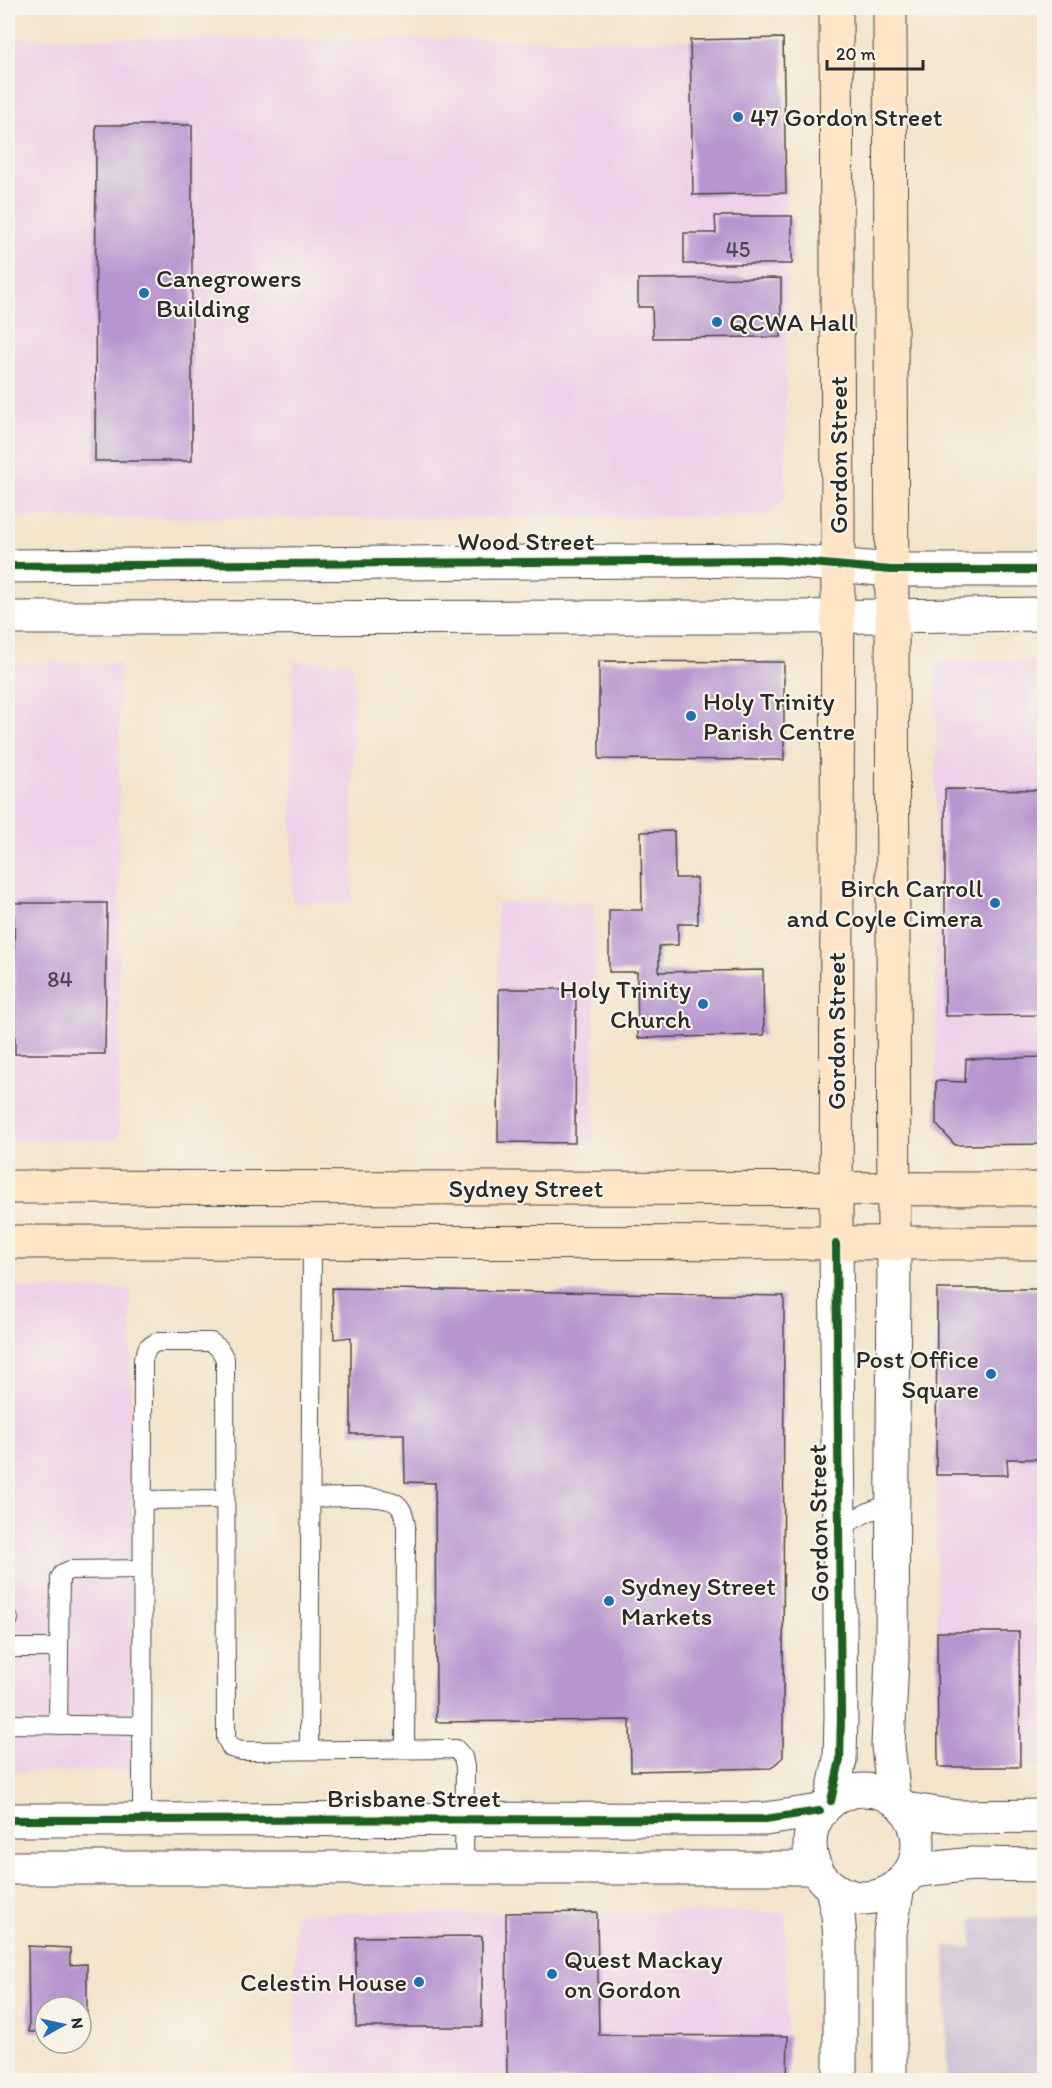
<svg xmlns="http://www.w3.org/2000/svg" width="1052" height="2088" font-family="Itim,sans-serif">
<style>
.built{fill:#eed0e8}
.industrial{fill:#ccbed4}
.building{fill:#b796d0}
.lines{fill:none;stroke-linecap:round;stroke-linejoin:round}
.service-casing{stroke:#494743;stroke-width:20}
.tertiary-casing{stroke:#494743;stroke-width:35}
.secondary-casing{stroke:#494743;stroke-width:35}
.service{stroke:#fff;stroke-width:18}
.tertiary{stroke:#fff;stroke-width:33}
.secondary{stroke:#fee5c5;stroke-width:33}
.cycleway-casing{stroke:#f7f3e8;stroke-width:11}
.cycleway{stroke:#1b5e20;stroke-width:8}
.poi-dot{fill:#1f6fb2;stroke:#f7f3e8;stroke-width:2}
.labels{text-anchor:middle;stroke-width:4.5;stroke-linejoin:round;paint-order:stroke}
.number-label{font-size:22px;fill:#4e4654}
.poi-label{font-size:26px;fill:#2b2b2b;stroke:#f7f3e8;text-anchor:start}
.street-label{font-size:26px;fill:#2b2b2b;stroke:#f7f3e8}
</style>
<rect width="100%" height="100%" fill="#f7f3e8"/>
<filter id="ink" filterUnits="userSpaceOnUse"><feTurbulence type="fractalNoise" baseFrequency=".0167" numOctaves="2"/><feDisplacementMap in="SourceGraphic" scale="12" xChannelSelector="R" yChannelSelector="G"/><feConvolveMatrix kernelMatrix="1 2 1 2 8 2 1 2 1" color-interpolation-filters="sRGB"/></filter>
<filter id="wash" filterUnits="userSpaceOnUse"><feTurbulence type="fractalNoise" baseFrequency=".008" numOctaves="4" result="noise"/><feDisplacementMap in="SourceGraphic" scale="24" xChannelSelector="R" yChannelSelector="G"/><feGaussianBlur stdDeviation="1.35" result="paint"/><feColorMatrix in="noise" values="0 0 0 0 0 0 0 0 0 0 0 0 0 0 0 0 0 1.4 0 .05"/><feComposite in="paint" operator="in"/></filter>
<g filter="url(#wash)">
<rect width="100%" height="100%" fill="#f3e4cb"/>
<g class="built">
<path d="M 8,38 L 690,40 L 783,38 L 786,193 L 786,498 L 766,517 L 8,518 Z"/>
<path d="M 936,661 L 1044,661 L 1044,1144 L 955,1145 L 936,1124 Z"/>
<path d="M 119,662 L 119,1139 L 8,1140 L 8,663 Z"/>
<path d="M 293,662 L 353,662 L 353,903 L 292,903 Z"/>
<path d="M 594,902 L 594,1143 L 498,1142 L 497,903 Z"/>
<path d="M 8,1289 L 131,1289 L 132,1771 L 8,1772 Z"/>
<path d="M 937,1289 L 1044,1289 L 1044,1767 L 938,1767 L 936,1475 Z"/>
<path d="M 786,1912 L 787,2080 L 295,2080 L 295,1913 Z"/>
</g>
<path class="industrial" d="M 1044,1916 L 1044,2080 L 947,2080 L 945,1947 L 972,1947 L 972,1918 Z"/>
<g id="blocks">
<g class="building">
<path d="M 783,38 L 786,193 L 693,195 L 690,40 Z"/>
<path d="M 96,125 L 192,125 L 192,461 L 95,461 Z"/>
<path d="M 715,216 L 792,216 L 792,264 L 684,264 L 684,233 L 716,233 Z"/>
<path d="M 781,278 L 781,337 L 653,338 L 652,307 L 638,307 L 638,279 Z"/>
<path d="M 599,661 L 784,662 L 784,760 L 599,759 Z"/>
<path d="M 945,789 L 1044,790 L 1044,1015 L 945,1016 Z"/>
<path d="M 674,831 L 675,878 L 697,878 L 698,924 L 678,924 L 678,945 L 659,946 L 659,972 L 763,970 L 764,1035 L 638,1038 L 637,972 L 609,972 L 609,910 L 642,910 L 641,832 Z"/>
<path d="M 14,903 L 107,903 L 105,1054 L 15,1054 Z"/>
<path d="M 499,989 L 576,989 L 575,1143 L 498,1142 Z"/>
<path d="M 1044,1057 L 1044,1144 L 955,1145 L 936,1124 L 936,1081 L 965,1082 L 966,1059 Z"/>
<path d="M 332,1288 L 784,1296 L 783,1757 L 771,1768 L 631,1771 L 630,1720 L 436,1722 L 435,1483 L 405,1482 L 404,1434 L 351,1434 L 351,1337 L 334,1339 Z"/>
<path d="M 937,1289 L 1044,1289 L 1044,1459 L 1007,1459 L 1008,1475 L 936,1475 Z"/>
<path d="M 937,1632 L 1019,1632 L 1020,1767 L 938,1767 Z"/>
<path d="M 597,1912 L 599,2035 L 788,2036 L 787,2080 L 507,2080 L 506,1913 Z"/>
<path d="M 482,1936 L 482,2027 L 356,2027 L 356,1937 Z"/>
<path d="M 28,1946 L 70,1948 L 70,1965 L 87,1964 L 87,2032 L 81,2032 L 81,2007 L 45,2007 L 45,2032 L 29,2032 Z"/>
</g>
</g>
</g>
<g filter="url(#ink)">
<use href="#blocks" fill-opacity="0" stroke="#494743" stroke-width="1.5"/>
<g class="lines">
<g class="service-casing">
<g id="service">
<path d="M 311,1498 C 330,1498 386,1493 398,1505 C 404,1511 405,1519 406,1527 L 405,1749"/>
<path d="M 143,1500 L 225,1499"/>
<path d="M 839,1529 C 857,1517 871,1509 892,1504"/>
<path d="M 8,1619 L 9,1619"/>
<path d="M 8,1648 L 59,1648"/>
<path d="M 8,1724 L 142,1726"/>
<path d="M 58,1725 L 60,1578 L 63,1573 L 70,1570 L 142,1569"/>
<path d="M 309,1750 L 312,1243"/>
<path d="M 142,1820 L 143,1359 L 148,1347 L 157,1342 L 211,1342 L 219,1348 L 225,1359 L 226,1738 L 231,1748 L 242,1751 L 456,1749 L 463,1757 L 465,1767 L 464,1868"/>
</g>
</g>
<g class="tertiary-casing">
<g id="tertiary">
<path d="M 8,566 L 778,560 L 891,570 L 1044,570"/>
<path d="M 8,618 L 796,617 L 1044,614"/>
<path d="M 894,1244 L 892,1658 L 888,1746 L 894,1799"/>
<circle cx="864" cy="1844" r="54"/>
<path d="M 831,1801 L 840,1760 L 841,1714 L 836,1244"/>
<path d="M 905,1809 L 958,1817 L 1044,1816"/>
<path d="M 8,1820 L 765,1819 L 820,1811"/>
<path d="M 8,1868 L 815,1868"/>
<path d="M 911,1871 L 973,1864 L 1044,1865"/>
<path d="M 832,1888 L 838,1915 L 840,1938 L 840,2080"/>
<path d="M 890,2080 L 890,1933 L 898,1886"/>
</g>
</g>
<g class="secondary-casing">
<g id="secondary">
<path d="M 890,8 L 894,1244"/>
<path d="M 8,1187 L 1044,1189"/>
<path d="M 8,1242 L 1044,1243"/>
<path d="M 836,1244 L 838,525 L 836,8"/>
</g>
</g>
<use href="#service" class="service"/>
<use href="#tertiary" class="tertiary"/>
<use href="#secondary" class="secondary"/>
<g class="cycleway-casing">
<g id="cycleway">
<path d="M 8,566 L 778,560 L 891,570 L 1044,570"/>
<path d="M 831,1801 L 840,1760 L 841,1714 L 836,1244"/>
<path d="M 8,1820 L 765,1819 L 820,1811"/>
</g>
</g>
<use href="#cycleway" class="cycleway"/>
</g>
</g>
<g class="poi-dot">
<circle cx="738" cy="117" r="6"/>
<circle cx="144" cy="293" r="6"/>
<circle cx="717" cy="322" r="6"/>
<circle cx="691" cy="716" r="6"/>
<circle cx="995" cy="903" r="6"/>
<circle cx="703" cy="1004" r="6"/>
<circle cx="991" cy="1374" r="6"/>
<circle cx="609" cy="1601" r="6"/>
<circle cx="552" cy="1974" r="6"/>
<circle cx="419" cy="1982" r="6"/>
</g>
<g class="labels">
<g class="number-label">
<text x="738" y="257">45</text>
<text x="60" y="987">84</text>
</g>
<g class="poi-label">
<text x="750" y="126">47 Gordon Street</text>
<text x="156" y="287">Canegrowers<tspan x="156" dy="30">Building</tspan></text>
<text x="729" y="331">QCWA Hall</text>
<text x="703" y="710">Holy Trinity<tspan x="703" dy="30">Parish Centre</tspan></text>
<text x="983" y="897" text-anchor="end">Birch Carroll<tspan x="983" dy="30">and Coyle Cimera</tspan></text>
<text x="691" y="998" text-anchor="end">Holy Trinity<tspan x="691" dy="30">Church</tspan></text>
<text x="979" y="1368" text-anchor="end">Post Office<tspan x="979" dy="30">Square</tspan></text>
<text x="621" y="1595">Sydney Street<tspan x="621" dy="30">Markets</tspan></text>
<text x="564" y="1968">Quest Mackay<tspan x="564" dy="30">on Gordon</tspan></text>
<text x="407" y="1991" text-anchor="end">Celestin House</text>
</g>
<g class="street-label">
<text transform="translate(838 455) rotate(-90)" y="9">Gordon Street</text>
<text x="526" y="550">Wood Street</text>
<text transform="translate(836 1031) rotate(-90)" y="9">Gordon Street</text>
<text x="526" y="1197">Sydney Street</text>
<text transform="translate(818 1523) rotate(-91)" y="9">Gordon Street</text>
<text x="414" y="1807">Brisbane Street</text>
</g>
</g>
<rect width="1052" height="2088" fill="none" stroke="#f7f3e8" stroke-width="30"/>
<g transform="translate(63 2025) rotate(82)"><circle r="28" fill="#f7f3e8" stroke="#a5a39c" stroke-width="1.5"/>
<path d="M0-4.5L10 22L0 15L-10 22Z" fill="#1f6fb2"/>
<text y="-9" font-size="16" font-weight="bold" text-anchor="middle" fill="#2b2b2b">N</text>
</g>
<path d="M827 60v9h96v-9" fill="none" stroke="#2b2b2b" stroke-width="3"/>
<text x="836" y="60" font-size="18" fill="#2b2b2b" stroke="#f7f3e8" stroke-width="4.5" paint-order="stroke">20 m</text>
</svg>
